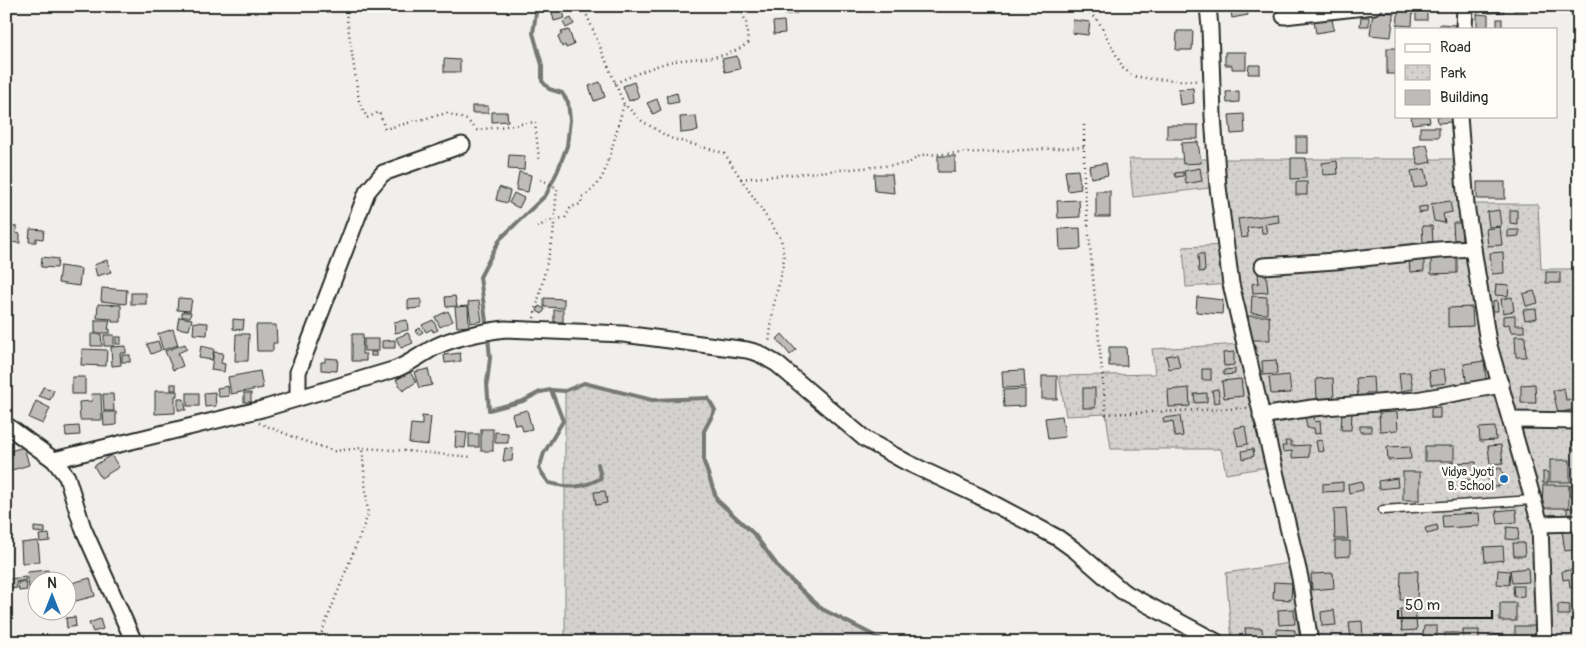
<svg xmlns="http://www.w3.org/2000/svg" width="1585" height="648" font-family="Pangolin,sans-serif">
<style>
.park{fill:url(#park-dots);stroke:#7f7e7d}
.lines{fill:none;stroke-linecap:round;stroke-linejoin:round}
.stream{stroke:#777775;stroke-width:4}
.building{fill:#bdbcb8;stroke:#2b2b2b}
.lane-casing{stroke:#2b2b2b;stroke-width:11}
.street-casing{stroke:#2b2b2b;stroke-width:19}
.path{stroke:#2b2b2b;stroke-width:2.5;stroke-dasharray:1 4;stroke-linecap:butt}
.lane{stroke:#fdfcf7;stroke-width:8}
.street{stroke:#fdfcf7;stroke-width:15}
.poi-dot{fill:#1f6fb2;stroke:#fdfcf7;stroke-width:2}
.labels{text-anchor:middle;stroke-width:5;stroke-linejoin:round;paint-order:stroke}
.poi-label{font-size:12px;fill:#2b2b2b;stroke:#fdfcf7;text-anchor:end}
</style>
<defs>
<pattern id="park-dots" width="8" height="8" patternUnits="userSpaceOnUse" patternTransform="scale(1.25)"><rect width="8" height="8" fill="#d3d2cf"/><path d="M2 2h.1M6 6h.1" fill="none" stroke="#b5b4b2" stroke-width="1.8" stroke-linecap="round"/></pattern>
</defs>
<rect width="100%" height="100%" fill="#f0efeb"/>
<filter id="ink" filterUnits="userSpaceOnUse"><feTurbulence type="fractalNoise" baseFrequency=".02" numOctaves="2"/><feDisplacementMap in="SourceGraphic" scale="10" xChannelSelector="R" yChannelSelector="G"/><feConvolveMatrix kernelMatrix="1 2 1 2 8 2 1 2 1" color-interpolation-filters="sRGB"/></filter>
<g filter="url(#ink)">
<g class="park">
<path d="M 1129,159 L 1462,159 L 1466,204 L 1538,204 L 1541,269 L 1579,269 L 1579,642 L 1232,642 L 1226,573 L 1296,562 L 1274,466 L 1226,474 L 1221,449 L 1111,449 L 1106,414 L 1066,416 L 1059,376 L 1155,374 L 1152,349 L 1244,344 L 1231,284 L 1186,287 L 1183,247 L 1226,245 L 1218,187 L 1133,197 Z"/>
<path d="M 584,383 L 652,400 L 708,398 L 715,410 L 704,431 L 704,462 L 717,500 L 754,534 L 782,572 L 822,609 L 887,642 L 565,642 L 565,391 Z"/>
</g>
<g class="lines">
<g class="stream">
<path d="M 487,329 L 480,277 L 500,239 L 546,195 L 558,170 L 567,146 L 570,120 L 568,102 L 562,93 L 549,89 L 542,81 L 542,65 L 533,33 L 537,6"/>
<path d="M 488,336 L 490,358 L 487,383 L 489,410 L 523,401 L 540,392 L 551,390 L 563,421 L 544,453 L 539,469 L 549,483 C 570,488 581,489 601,478 L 598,464"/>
<path d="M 1236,336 L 1251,403"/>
<path d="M 551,390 L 565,391 L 584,383 L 652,400 L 708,398 L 715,410 L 704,431 L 704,462 L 717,500 L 754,534 L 782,572 L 822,609 L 887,642"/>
<path d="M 1254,416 L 1258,433"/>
<path d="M 1298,616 L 1302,642"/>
</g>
</g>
<g class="building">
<path d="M 557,6 L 561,6 L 565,18 L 554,21 L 551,8 Z"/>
<path d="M 599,6 L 612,6 L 601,10 Z"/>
<path d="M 783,6 L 797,6 L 797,13 L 784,15 Z"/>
<path d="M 1230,6 L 1246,6 L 1248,15 L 1232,18 Z"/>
<rect x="1277" y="6" width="10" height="3"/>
<path d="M 1488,6 L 1503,6 L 1504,12 L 1489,13 Z"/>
<path d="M 1513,6 L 1529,6 L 1529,10 L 1514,11 Z"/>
<path d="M 1399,7 L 1413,8 L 1412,26 L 1397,25 Z"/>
<rect x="1416" y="8" width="11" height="12"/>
<path d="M 1373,11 L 1394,13 L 1391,37 L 1370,35 Z"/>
<path d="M 1331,13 L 1334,30 L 1316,33 L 1313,16 Z"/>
<path d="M 1477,14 L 1488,15 L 1488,27 L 1477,27 Z"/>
<path d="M 1361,17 L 1369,17 L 1369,26 L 1360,26 Z"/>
<path d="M 571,18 L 574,24 L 566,28 L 563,22 Z"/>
<rect x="1497" y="19" width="5" height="9"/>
<path d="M 1073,20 L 1090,22 L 1088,35 L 1072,33 Z"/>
<path d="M 784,21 L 785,33 L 774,34 L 773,22 Z"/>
<path d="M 1440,24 L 1455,25 L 1455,29 L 1440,29 Z"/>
<path d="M 569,30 L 574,45 L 566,48 L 565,45 L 562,47 L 558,37 L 562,34 L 561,32 Z"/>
<path d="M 1177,31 L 1193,31 L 1192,50 L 1176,50 Z"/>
<rect x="1387" y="48" width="9" height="26"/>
<path d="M 1225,52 L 1246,52 L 1246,69 L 1232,69 L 1232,65 L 1225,65 Z"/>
<path d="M 737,56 L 740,69 L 725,72 L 722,59 Z"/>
<path d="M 444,59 L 460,60 L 460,72 L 444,72 Z"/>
<path d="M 1249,65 L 1260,65 L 1260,74 L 1248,74 Z"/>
<path d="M 600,82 L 605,97 L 594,101 L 589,86 Z"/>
<path d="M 634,82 L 639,97 L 629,101 L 623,86 Z"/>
<path d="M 1193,88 L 1194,103 L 1180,105 L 1178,89 Z"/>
<path d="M 1239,91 L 1239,102 L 1227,103 L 1226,92 Z"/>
<path d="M 677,93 L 679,102 L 668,104 L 666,96 Z"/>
<path d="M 657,99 L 661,110 L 653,114 L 647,103 Z"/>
<rect x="472" y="106" width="16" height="7"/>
<path d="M 492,112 L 507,112 L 508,121 L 492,122 Z"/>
<path d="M 1244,114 L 1245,133 L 1231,134 L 1229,115 Z"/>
<path d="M 696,116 L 698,131 L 681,133 L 680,117 Z"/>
<path d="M 1411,116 L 1429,116 L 1430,122 L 1412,124 Z"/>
<path d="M 1437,116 L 1452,116 L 1452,122 L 1438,123 Z"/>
<rect x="1167" y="125" width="31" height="14"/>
<rect x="1420" y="127" width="19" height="10"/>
<rect x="1296" y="137" width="12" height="16"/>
<path d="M 1198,142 L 1201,163 L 1183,164 L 1181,143 Z"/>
<path d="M 1427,144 L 1431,162 L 1418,165 L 1414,147 Z"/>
<path d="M 509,155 L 525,156 L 524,170 L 508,169 Z"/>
<rect x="938" y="156" width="17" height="16"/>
<path d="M 1291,158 L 1306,158 L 1306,178 L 1291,179 Z"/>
<path d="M 1337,161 L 1338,174 L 1323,175 L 1322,163 Z"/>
<path d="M 1106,163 L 1108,175 L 1091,178 L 1089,166 Z"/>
<path d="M 1200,168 L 1202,181 L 1186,184 L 1184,171 Z"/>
<path d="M 1425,169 L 1428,185 L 1414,188 L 1411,171 Z"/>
<path d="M 1078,170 L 1081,189 L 1068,191 L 1065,171 Z"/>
<path d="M 519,172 L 531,175 L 528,192 L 516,190 Z"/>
<path d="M 1183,172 L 1183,176 L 1176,177 L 1175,173 Z"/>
<path d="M 874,174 L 892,174 L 894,193 L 875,191 Z"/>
<rect x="1296" y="182" width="11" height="13"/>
<rect x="1477" y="182" width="28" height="17"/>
<path d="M 499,187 L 510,191 L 507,203 L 496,200 Z"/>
<rect x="1096" y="191" width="14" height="26"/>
<path d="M 514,193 L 524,198 L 519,208 L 509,203 Z"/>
<path d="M 1079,200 L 1080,217 L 1058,218 L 1057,201 Z"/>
<path d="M 1450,201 L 1452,212 L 1443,214 L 1445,223 L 1434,221 L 1431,204 Z"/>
<path d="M 1427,206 L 1427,212 L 1419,213 L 1419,207 Z"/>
<path d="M 1499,210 L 1501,226 L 1489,227 L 1487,212 Z"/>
<path d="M 1510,210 L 1517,210 L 1517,224 L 1510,223 Z"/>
<path d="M 1278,214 L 1279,222 L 1265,224 L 1267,233 L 1262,233 L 1261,226 L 1247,228 L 1248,237 L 1241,238 L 1238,219 Z"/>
<path d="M 1453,223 L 1461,223 L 1462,240 L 1454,240 Z"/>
<path d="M 6,226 L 17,227 L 16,233 L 20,234 L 20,243 L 6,242 Z"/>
<path d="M 1422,226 L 1432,226 L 1433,242 L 1423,242 Z"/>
<path d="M 1500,227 L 1502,245 L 1488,246 L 1486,229 Z"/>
<path d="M 1080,228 L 1081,249 L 1060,250 L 1059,229 Z"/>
<path d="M 30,229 L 44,230 L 43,239 L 36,238 L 36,242 L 29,242 Z"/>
<path d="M 1508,230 L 1519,230 L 1519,236 L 1508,237 Z"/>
<path d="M 1503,252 L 1504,273 L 1492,274 L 1490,253 Z"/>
<path d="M 1198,254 L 1204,254 L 1205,271 L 1199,272 Z"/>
<path d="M 1431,254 L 1457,254 L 1457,273 L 1431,274 Z"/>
<path d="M 42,257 L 58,259 L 57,268 L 41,267 Z"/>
<path d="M 1424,258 L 1424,271 L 1410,272 L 1409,259 Z"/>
<path d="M 107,260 L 111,272 L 97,276 L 94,265 Z"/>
<path d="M 60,266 L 81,269 L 79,286 L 58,283 Z"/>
<rect x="1546" y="272" width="14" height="11"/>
<path d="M 1266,273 L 1268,292 L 1253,293 L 1252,284 L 1259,283 L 1258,274 Z"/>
<path d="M 1496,284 L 1509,285 L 1508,296 L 1495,295 Z"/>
<path d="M 102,288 L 127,290 L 126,304 L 101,301 Z"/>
<path d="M 1534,291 L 1538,303 L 1526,306 L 1523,294 Z"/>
<rect x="131" y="293" width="15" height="11"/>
<path d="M 455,296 L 457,306 L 446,307 L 445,297 Z"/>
<path d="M 1252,296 L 1267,297 L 1267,314 L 1251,313 Z"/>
<path d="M 1197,297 L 1223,300 L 1222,314 L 1196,312 Z"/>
<path d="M 1512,297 L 1514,311 L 1503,313 L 1501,299 Z"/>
<path d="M 178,298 L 192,299 L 190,311 L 177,310 Z"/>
<path d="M 544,298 L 564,299 L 564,308 L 544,307 Z"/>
<path d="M 421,299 L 421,308 L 408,309 L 408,300 Z"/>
<path d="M 1497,300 L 1498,311 L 1493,311 L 1493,301 Z"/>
<path d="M 479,301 L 482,321 L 471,323 L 468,302 Z"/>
<path d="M 98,304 L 121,305 L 121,322 L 112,322 L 112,319 L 97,318 Z"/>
<path d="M 468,306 L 469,326 L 457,327 L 455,307 Z"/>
<path d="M 539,306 L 545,309 L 542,314 L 537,311 Z"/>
<path d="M 1472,307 L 1473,326 L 1448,327 L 1448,308 Z"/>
<path d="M 1536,309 L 1537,318 L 1525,320 L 1523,310 Z"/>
<rect x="554" y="310" width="9" height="12"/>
<path d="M 448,311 L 453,321 L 440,327 L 435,317 Z"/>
<path d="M 182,312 L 191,312 L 190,317 L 182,317 Z"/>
<path d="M 1515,315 L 1515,325 L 1524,325 L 1524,332 L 1511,332 L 1509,324 L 1503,325 L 1503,316 Z"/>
<path d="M 1248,316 L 1269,316 L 1270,340 L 1249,340 Z"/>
<path d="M 179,317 L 192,319 L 189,330 L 177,328 Z"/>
<path d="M 233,319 L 244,320 L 243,330 L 233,329 Z"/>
<path d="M 95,320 L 110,320 L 108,329 L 110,329 L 110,333 L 95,333 Z"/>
<path d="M 407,320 L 408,330 L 395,333 L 394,322 Z"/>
<path d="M 433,320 L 438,330 L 433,332 L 432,329 L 426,332 L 422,325 Z"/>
<path d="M 194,322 L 208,323 L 207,335 L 193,334 Z"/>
<path d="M 256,325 L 276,325 L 277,343 L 273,343 L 273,351 L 257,351 Z"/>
<path d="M 420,328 L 423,332 L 418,335 L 415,331 Z"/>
<path d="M 173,329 L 178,345 L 163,350 L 158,334 Z"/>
<path d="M 408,333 L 413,343 L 401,348 L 396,338 Z"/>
<path d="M 91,334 L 101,334 L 102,346 L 91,346 Z"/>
<path d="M 236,334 L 249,334 L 248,361 L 235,361 Z"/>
<path d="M 352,334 L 363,334 L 362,354 L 366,354 L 366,361 L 352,361 Z"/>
<path d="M 782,334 L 796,350 L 790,355 L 777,339 Z"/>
<rect x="104" y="335" width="10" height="11"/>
<path d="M 1515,336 L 1525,336 L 1526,357 L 1516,357 Z"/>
<rect x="116" y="337" width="5" height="7"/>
<rect x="364" y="339" width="15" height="12"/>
<path d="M 395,340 L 395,348 L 382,348 L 382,341 Z"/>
<path d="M 158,341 L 161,350 L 151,354 L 147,344 Z"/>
<path d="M 185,344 L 187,349 L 178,353 L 183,366 L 173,370 L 165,351 Z"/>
<path d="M 126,346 L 126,353 L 120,353 L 121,365 L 112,366 L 111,347 Z"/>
<path d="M 201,346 L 214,349 L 212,360 L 199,358 Z"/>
<path d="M 1109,347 L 1126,347 L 1127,366 L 1109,366 Z"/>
<path d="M 82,349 L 107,350 L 106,366 L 81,365 Z"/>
<path d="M 214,352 L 223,353 L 221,363 L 225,364 L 224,372 L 211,370 Z"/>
<rect x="371" y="352" width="5" height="4"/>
<path d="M 1234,352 L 1234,365 L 1224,366 L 1223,353 Z"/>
<path d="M 460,353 L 461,361 L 445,363 L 444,355 Z"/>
<path d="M 1177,354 L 1180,367 L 1169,369 L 1166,356 Z"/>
<rect x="122" y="355" width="8" height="7"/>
<path d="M 325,358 L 338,359 L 337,371 L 321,370 L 321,362 L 325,362 Z"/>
<path d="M 1276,360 L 1277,374 L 1263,375 L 1262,361 Z"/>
<path d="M 1484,361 L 1487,386 L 1467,388 L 1464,364 Z"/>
<path d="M 428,369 L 432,385 L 419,388 L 414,372 Z"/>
<rect x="1202" y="369" width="9" height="11"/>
<path d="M 1235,369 L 1235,374 L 1224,375 L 1224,370 Z"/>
<path d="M 1444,369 L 1446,383 L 1431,385 L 1429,371 Z"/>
<path d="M 1024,370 L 1025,387 L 1003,388 L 1002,371 Z"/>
<path d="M 260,371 L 263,388 L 231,394 L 228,377 Z"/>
<path d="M 410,372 L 416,382 L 403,391 L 396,380 Z"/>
<path d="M 1410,372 L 1413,389 L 1401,391 L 1399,373 Z"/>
<path d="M 1289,375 L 1291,393 L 1271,394 L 1269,377 Z"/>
<rect x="1042" y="376" width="15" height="23"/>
<rect x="72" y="377" width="13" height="17"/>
<path d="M 1373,377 L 1374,393 L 1366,393 L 1366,398 L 1358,398 L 1356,378 Z"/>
<path d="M 1333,378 L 1334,399 L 1317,399 L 1316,379 Z"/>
<path d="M 1241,379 L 1243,396 L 1224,398 L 1222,381 Z"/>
<rect x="171" y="384" width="5" height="6"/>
<path d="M 1535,384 L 1536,403 L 1521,403 L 1521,385 Z"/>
<path d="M 228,386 L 229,396 L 219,397 L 217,388 Z"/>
<path d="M 43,387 L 54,390 L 50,400 L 39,396 Z"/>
<rect x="1083" y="388" width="12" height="20"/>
<path d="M 1189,388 L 1190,406 L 1169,407 L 1168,390 Z"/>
<path d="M 1564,388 L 1566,400 L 1572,399 L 1575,409 L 1558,413 L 1553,391 Z"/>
<path d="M 1025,389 L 1025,406 L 1004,407 L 1003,390 Z"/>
<path d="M 1218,389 L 1220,402 L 1214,403 L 1212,390 Z"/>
<path d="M 155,391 L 177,391 L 177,396 L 175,396 L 175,413 L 155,414 Z"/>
<path d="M 215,392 L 216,406 L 205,407 L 204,393 Z"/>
<rect x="187" y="393" width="12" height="13"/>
<rect x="244" y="393" width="7" height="9"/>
<path d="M 1207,393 L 1207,402 L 1195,403 L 1194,394 Z"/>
<path d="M 91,394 L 101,394 L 102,420 L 80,420 L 79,402 L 92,401 Z"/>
<path d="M 103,394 L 113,394 L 114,411 L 104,411 Z"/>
<path d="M 178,399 L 184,399 L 186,410 L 178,410 Z"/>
<path d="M 36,401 L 50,408 L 43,424 L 29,418 Z"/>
<path d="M 1440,407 L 1440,418 L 1431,418 L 1431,408 Z"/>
<path d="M 527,410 L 532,429 L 523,431 L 521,424 L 515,425 L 512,414 Z"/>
<path d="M 103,412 L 116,412 L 116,425 L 104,426 Z"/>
<path d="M 1397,412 L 1398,430 L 1380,431 L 1379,413 Z"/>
<path d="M 1342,413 L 1352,413 L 1351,430 L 1341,430 Z"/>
<path d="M 1305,415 L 1314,415 L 1315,422 L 1320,421 L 1321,433 L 1315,434 L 1314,428 L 1307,428 Z"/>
<path d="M 422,416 L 431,417 L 428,445 L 409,443 L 411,424 L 422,425 Z"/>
<path d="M 1062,416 L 1065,437 L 1048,439 L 1045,418 Z"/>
<path d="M 1180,416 L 1183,436 L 1175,437 L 1173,421 L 1164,423 L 1163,418 Z"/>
<path d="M 79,426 L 80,435 L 66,436 L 65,427 Z"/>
<path d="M 1245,426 L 1248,444 L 1238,446 L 1234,428 Z"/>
<rect x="1360" y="426" width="11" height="6"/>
<path d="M 1495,427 L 1496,440 L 1480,441 L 1479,428 Z"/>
<rect x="481" y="429" width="12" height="22"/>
<path d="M 456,432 L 467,433 L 465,448 L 455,447 Z"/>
<path d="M 495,432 L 508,433 L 508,443 L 495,443 Z"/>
<path d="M 1572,433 L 1579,433 L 1579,450 L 1573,450 Z"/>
<rect x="469" y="434" width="10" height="13"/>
<path d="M 1322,440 L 1324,451 L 1318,452 L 1316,441 Z"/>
<path d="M 1285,441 L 1291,441 L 1291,446 L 1309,445 L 1309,457 L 1292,458 L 1292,451 L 1283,452 L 1282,446 L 1286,446 Z"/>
<path d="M 1501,445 L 1503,463 L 1490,464 L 1488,446 Z"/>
<path d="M 1410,446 L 1411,459 L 1388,460 L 1387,447 Z"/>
<rect x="1425" y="446" width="29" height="15"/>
<path d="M 24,447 L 29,465 L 9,471 L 6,452 Z"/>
<path d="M 505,448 L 513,449 L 512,461 L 503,461 Z"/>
<path d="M 1253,449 L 1254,456 L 1243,459 L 1242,451 Z"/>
<path d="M 111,455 L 119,467 L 101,478 L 94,466 Z"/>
<rect x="1550" y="460" width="20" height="22"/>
<path d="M 1476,462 L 1476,480 L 1451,480 L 1450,463 Z"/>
<path d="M 1501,468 L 1506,484 L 1491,488 L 1486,472 Z"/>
<rect x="1403" y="472" width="17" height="28"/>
<rect x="1543" y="472" width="5" height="11"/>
<path d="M 1397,478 L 1398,487 L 1379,489 L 1378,481 Z"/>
<path d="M 1474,480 L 1476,490 L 1463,492 L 1462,483 Z"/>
<path d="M 1362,481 L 1363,490 L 1349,493 L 1348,484 Z"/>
<path d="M 1343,482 L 1343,491 L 1323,492 L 1323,484 Z"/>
<path d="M 1543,485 L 1569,485 L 1569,508 L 1542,508 Z"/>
<rect x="1570" y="486" width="9" height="10"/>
<path d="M 605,491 L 607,503 L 596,505 L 594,492 Z"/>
<path d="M 1346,508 L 1348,539 L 1335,539 L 1334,509 Z"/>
<rect x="1567" y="508" width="12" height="8"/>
<path d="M 1516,509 L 1517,522 L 1498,524 L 1496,511 Z"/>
<path d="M 1479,513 L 1480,526 L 1443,528 L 1442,515 Z"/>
<path d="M 1437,525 L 1438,531 L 1427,534 L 1425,528 Z"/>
<path d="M 34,527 L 45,528 L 45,533 L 34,532 Z"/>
<path d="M 1507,527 L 1519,528 L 1518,540 L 1506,539 Z"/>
<path d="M 1578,529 L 1579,549 L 1565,551 L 1562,531 Z"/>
<path d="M 49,534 L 50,541 L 40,542 L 39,535 Z"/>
<path d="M 38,541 L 40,562 L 22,563 L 21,543 Z"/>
<path d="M 1335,541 L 1350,541 L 1350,556 L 1335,557 Z"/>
<path d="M 1513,543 L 1524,543 L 1525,556 L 1514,556 Z"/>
<path d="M 1503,546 L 1504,560 L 1485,562 L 1484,547 Z"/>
<path d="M 1528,568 L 1529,582 L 1512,583 L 1510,570 Z"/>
<path d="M 1579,569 L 1579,587 L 1570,588 L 1569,579 L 1563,580 L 1562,571 Z"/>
<path d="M 48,570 L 49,580 L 38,580 L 38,588 L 29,588 L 27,572 Z"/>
<path d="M 1498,570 L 1510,571 L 1509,585 L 1497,584 Z"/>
<path d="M 1401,571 L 1418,571 L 1417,600 L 1400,600 Z"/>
<path d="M 1333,573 L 1334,588 L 1312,590 L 1311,574 Z"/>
<path d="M 59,575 L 60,580 L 50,580 L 49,576 Z"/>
<path d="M 26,577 L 26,580 L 16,582 L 17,588 L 10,589 L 9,579 Z"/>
<path d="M 90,578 L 95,596 L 68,603 L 68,584 Z"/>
<path d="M 18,582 L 26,582 L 27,590 L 19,591 Z"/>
<path d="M 1274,582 L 1292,583 L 1291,600 L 1273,599 Z"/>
<path d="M 1513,586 L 1524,586 L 1524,596 L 1514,597 Z"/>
<rect x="1575" y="592" width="4" height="8"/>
<rect x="1500" y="603" width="16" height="18"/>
<path d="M 1558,604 L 1570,605 L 1569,615 L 1558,615 Z"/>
<path d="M 1415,608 L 1417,630 L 1402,631 L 1400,609 Z"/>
<path d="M 1294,609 L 1295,624 L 1279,625 L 1278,610 Z"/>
<path d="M 38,610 L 55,610 L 56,612 L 38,615 Z"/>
<path d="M 1334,610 L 1336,625 L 1322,626 L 1321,612 Z"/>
<path d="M 75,617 L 76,626 L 67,628 L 66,618 Z"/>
<path d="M 100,619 L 103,629 L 93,632 L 89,623 Z"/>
<path d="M 1362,621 L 1363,639 L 1351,640 L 1349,622 Z"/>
<path d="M 1424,626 L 1437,626 L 1437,637 L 1423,636 Z"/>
<rect x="1515" y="626" width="20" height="16"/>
<path d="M 1245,628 L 1262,628 L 1263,639 L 1246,639 Z"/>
<path d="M 1276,629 L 1295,630 L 1295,642 L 1276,642 Z"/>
<rect x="1463" y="630" width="16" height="12"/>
<rect x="1445" y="633" width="13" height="9"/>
<path d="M 1489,634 L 1504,635 L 1504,642 L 1489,642 Z"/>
</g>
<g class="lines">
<g class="lane-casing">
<path id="lane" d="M 1383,510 L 1533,500"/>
</g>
<g class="street-casing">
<g id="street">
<path d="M 1208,6 L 1210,28 L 1213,116 L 1218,187 L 1231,284 L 1300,578 L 1310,642"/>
<path d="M 1284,16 L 1374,6"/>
<path d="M 1464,29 L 1465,6"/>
<path d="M 1459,116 L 1466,205 L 1488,342 L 1540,524 L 1544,642"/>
<path d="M 1263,266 L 1335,261 L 1438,250 L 1473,248"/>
<path d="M 298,398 L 298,372 L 367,192 L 383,173 L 462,145"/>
<path d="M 1261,416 L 1312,408 L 1416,400 L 1501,385"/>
<path d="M 1511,420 L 1579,421"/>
<path d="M 6,425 L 54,460 L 67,477 L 83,528 L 134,642"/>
<path d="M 54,460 L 262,409 L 396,369 C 411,363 423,353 437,346 C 458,336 482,332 505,329 L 623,334 L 747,350 L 758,353 L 777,364 L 865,439 L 906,462 L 979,496 L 1058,538 L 1076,551 L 1122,591 L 1217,642"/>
<path d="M 1540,524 L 1579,523"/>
</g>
</g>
<g class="path">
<path d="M 345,6 L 359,101 L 367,118 L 379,112 L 385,129 L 447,113 L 467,120 L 477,130 L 535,122 L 539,159"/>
<path d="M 583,6 L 624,104 L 642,121 L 670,138 L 724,153 L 781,239 L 784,258 L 781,276 L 774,303 L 769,343"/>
<path d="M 1082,6 L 1099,22 L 1123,68 L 1133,76 L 1152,79 L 1198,81"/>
<path d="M 615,83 C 632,76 649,68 666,63 C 696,55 722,63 748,43 L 746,23 L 740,6"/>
<path d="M 1084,125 L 1084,183 L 1106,414 L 1247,408"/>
<path d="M 609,159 L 624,104"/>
<path d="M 741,179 L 895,165 L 909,163 L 921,155 L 1084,147"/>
<path d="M 537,227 L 554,219 L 565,218 L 571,207 L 581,204 L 582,197 C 597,188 605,176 608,159"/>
<path d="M 534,318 L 553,237 L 557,188 L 540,179"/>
<path d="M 259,423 L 301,440 L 334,451 L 362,448 L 395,450 L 472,457"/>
<path d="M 318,642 L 368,515 L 362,448"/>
</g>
<use href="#lane" class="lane"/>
<use href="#street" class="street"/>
</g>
</g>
<circle class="poi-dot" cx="1504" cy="479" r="5"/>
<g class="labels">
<g class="poi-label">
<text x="1494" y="476">Vidya Jyoti<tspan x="1494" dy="14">B. School</tspan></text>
</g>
</g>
<rect width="1585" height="648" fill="none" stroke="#fdfcf7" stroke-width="25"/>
<rect x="12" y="12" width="1560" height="623" fill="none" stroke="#2b2b2b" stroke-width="2" filter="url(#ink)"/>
<rect x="1395" y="28" width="162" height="90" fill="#fdfcf7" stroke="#a9a8a5"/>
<rect x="1405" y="44" width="25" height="8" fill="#fdfcf7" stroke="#a9a8a5"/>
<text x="1440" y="52" font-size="15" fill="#2b2b2b">Road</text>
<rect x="1405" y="65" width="25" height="15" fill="url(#park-dots)" stroke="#a9a8a5"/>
<text x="1440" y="78" font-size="15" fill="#2b2b2b">Park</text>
<rect x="1405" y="90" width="25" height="15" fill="#bdbcb8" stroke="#a9a8a5"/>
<text x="1440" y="102" font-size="15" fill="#2b2b2b">Building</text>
<g transform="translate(52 596)"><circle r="24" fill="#fdfcf7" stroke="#a9a8a5"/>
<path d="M0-4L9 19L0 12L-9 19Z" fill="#1f6fb2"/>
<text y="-8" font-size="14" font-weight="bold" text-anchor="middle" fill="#2b2b2b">N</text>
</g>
<path d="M1398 610v8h94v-8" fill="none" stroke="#2b2b2b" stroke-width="2.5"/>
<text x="1405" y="610" font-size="15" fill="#2b2b2b" stroke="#fdfcf7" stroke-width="4" paint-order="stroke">50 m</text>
</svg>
